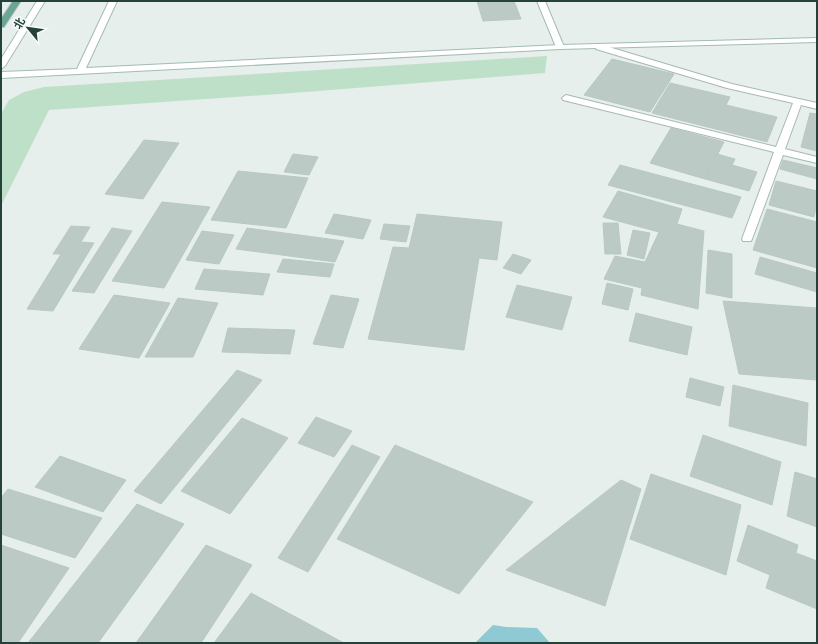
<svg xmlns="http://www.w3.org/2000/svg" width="818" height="644" font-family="'DejaVu Sans','Noto Sans SC',sans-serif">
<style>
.green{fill:#bfe0c8}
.water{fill:#8ec9d4}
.building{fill:#bbcac4;stroke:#b8c9c2}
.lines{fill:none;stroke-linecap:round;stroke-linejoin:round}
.street-casing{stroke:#a8b8b2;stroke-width:2}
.secondary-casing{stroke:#a4bbb3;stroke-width:2}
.primary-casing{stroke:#c2cac8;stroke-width:2}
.street{fill:#fff;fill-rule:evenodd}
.secondary{fill:#fff;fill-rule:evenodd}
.primary{fill:#6aa596;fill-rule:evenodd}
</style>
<rect width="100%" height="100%" fill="#e6efeb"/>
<path class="green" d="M 547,56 L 545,73 L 293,93 L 49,110 L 1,206 L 1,114 L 9,100 L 24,92 L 44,87 Z"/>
<path class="water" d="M 493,625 L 506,627 L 537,628 L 550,643 L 475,643 Z"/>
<g class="building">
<path d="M 477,1 L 514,1 L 521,19 L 483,21 Z"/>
<path d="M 612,59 L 674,74 L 650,112 L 584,95 Z"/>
<path d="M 670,83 L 730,97 L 726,105 L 777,117 L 767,142 L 652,113 Z"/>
<path d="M 810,113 L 817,114 L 817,151 L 801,147 Z"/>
<path d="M 671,128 L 724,142 L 705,179 L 650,163 Z"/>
<path d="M 144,140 L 179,143 L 143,199 L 105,194 Z"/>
<path d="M 293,154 L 318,157 L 309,175 L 284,172 Z"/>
<path d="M 717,154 L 735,159 L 732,165 L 757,172 L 749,191 L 705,179 Z"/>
<path d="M 783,160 L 817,168 L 817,179 L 780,169 Z"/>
<path d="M 620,165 L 741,197 L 732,218 L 608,185 Z"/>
<path d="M 238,171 L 308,178 L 286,228 L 211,220 Z"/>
<path d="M 776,181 L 817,191 L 817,203 L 814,217 L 769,205 Z"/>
<path d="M 618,191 L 682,209 L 677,224 L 704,231 L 698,309 L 641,295 L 642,288 L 604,279 L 615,256 L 645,262 L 659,232 L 603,217 Z"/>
<path d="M 162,202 L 210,207 L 164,288 L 112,281 Z"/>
<path d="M 767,209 L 817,222 L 817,268 L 753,250 Z"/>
<path d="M 334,214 L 371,220 L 363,239 L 325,233 Z"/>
<path d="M 417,214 L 502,222 L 497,260 L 479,258 L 464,350 L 368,339 L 393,247 L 409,248 Z"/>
<path d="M 603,223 L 618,223 L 621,254 L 605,254 Z"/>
<path d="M 384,224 L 410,226 L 406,242 L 380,239 Z"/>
<path d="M 71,226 L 90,227 L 81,242 L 94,243 L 53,311 L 27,309 L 61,254 L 53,254 Z"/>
<path d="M 112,228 L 132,231 L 94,293 L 72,291 Z"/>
<path d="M 247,228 L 344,241 L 335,262 L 236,249 Z"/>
<path d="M 633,230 L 650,233 L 644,259 L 627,255 Z"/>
<path d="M 202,231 L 234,235 L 219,264 L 186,260 Z"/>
<path d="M 708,250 L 732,254 L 732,298 L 706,293 Z"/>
<path d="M 513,254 L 531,260 L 521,274 L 503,268 Z"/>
<path d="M 760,257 L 817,273 L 817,292 L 755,274 Z"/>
<path d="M 283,259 L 334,264 L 330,277 L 277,272 Z"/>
<path d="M 204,269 L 270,274 L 263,295 L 195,289 Z"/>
<path d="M 607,283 L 633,289 L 628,310 L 602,304 Z"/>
<path d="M 517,285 L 572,297 L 562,330 L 506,317 Z"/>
<path d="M 114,295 L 170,303 L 139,358 L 79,349 Z"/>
<path d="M 331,295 L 359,299 L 343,348 L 313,344 Z"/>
<path d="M 178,298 L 218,303 L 193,357 L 145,357 Z"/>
<path d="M 723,301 L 817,308 L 817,380 L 739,374 Z"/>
<path d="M 636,313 L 692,327 L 687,355 L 629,341 Z"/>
<path d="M 228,328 L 295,330 L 290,354 L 222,352 Z"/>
<path d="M 237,370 L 262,380 L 161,504 L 134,491 Z"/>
<path d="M 690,378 L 724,387 L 720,406 L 686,397 Z"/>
<path d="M 733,385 L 808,403 L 806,446 L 729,426 Z"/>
<path d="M 316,417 L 352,431 L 334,457 L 298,443 Z"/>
<path d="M 242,418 L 288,438 L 230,514 L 181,491 Z"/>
<path d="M 703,435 L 781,462 L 772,505 L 690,476 Z"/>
<path d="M 352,445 L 380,457 L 308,572 L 278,558 Z"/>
<path d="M 395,445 L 533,502 L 459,594 L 337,539 Z"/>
<path d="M 60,456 L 126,480 L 103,512 L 35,487 Z"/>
<path d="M 795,472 L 817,479 L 817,527 L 787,516 Z"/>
<path d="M 651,474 L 741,505 L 726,575 L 630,539 Z"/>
<path d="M 621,480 L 641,489 L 605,606 L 506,570 Z"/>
<path d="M 8,489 L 102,518 L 75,558 L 1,534 L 1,498 Z"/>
<path d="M 137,504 L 184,524 L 98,643 L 28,643 Z"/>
<path d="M 748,525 L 798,545 L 796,553 L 817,561 L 817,609 L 766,588 L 770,575 L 737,561 Z"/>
<path d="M 1,545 L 69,568 L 18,643 L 1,643 Z"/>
<path d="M 206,545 L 252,565 L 201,643 L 136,643 Z"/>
<path d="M 251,593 L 344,643 L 214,643 Z"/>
</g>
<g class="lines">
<g class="street-casing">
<g id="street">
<path d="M 537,1 L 545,1 L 564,47 L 563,49 L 557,49 L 556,47 Z"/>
<path d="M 596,45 L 602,45 L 732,84 L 817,103 L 817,109 L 801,105 L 785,149 L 817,157 L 817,163 L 783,155 L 752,239 L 751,241 L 743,241 L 742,239 L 774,152 L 563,100 L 562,98 L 566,95 L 776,147 L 793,103 L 727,88 L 596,49 Z"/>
</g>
</g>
<g class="secondary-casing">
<g id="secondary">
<path d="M 37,1 L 45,1 L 5,66 L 1,69 L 1,59 Z"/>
<path d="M 109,1 L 117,1 L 86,68 L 560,45 L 817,38 L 817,42 L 560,49 L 1,78 L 1,72 L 77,69 Z"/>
</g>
</g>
<g class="primary-casing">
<path id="primary" d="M 13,1 L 21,1 L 4,27 L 1,27 L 1,19 Z"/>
</g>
<use href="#street" class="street"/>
<use href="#secondary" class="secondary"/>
<use href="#primary" class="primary"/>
</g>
<rect width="818" height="644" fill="none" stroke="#24423a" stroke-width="4"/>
<g transform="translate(28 28) rotate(299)" stroke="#f7fbf9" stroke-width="3" paint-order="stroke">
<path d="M0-3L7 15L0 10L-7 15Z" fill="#24423a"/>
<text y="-6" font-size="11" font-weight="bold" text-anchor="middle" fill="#24423a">北</text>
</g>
</svg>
